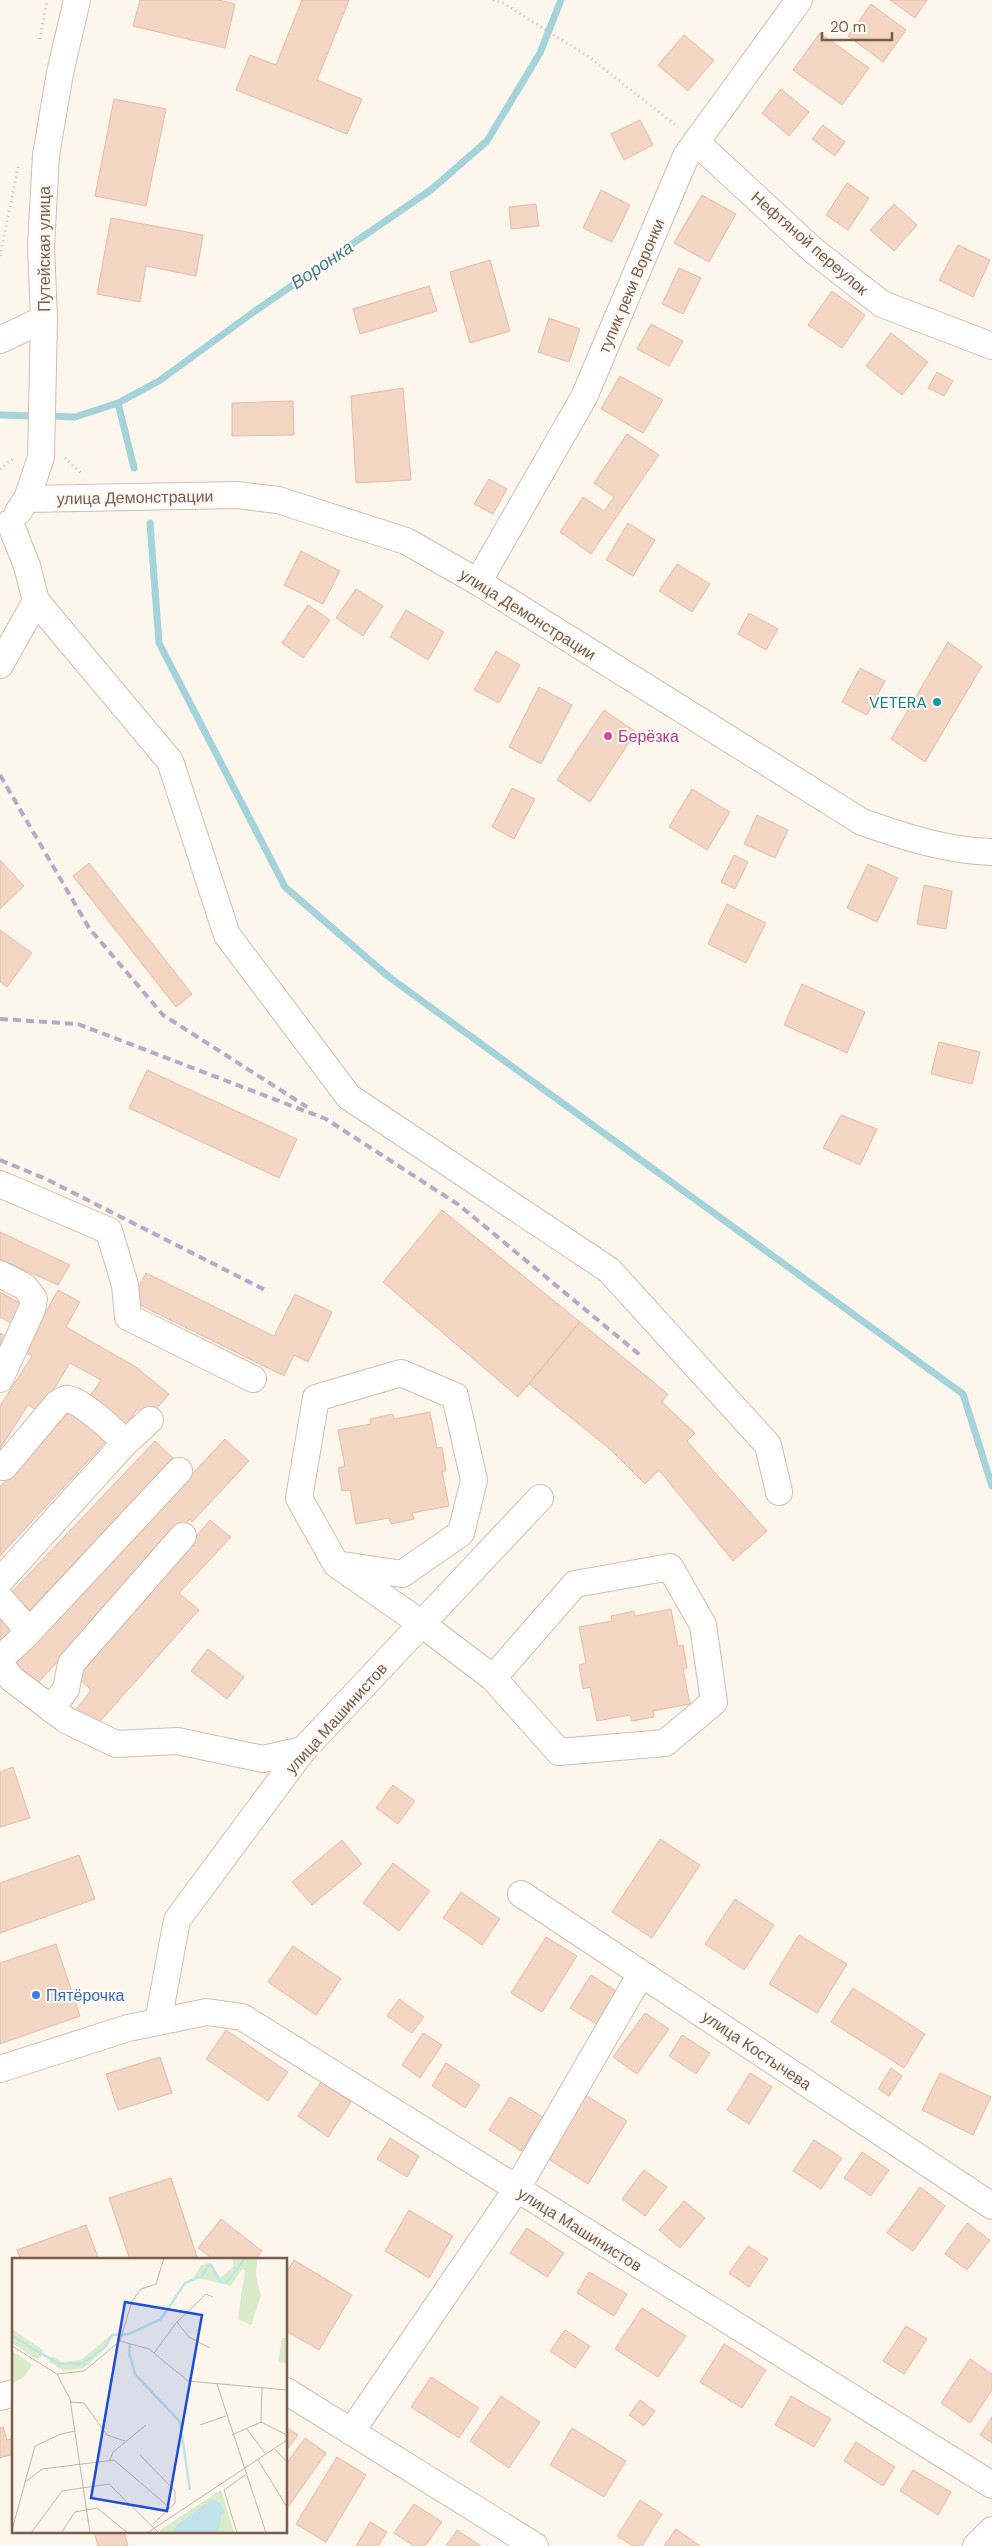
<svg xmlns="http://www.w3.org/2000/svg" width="992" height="2546" font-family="'DM Sans',sans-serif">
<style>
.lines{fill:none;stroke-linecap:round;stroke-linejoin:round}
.stream{stroke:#a5d3da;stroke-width:7}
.building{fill:#f3d5c3;stroke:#e6bba3}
.minor-casing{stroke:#d1beb0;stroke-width:28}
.path{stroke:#d9b8a5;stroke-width:3;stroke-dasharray:1 4;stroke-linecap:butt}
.minor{stroke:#fff;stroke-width:26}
.rail{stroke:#b9a8c9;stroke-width:4;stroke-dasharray:8 5;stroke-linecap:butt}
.culture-dot{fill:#0f9aa8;stroke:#fffaf3;stroke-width:2}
.hotel-dot{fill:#d1479c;stroke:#fffaf3;stroke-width:2}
.shop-dot{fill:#3f7fe0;stroke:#fffaf3;stroke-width:2}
.labels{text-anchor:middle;stroke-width:4;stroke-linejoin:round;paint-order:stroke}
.street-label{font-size:16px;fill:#7a5c4d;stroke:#fffaf3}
.culture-label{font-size:16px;fill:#0d838f;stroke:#fffaf3;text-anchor:end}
.hotel-label{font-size:16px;fill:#b23c85;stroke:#fffaf3;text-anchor:start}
.shop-label{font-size:16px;fill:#366cbe;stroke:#fffaf3;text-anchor:start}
.water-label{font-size:18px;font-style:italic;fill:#437c86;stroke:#fffaf3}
.inset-river{fill:none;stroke:#bfe3e8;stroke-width:2.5}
.inset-road{fill:none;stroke:#c5b3a7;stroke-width:1}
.view{fill:#1d4ed8;fill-opacity:0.15;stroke:#1d4ed8;stroke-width:2.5}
.inset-edge{fill:none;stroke:#7a5c4d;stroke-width:2.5}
</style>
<rect width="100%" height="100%" fill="#fdf6ec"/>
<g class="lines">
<g class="stream">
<path d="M 118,403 L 134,468"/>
<path d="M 0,415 L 37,416"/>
<path d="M 48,416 L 75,417 L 118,403 L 159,381 L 255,311 L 432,189 L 487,141 L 540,53 L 561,0"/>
<path d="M 150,523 L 159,643 L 285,887 L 389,977 L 963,1394 L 992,1486"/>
</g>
</g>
<g class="building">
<path d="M 140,0 L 219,0 L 235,4 L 225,48 L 133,26 Z"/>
<path d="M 302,0 L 349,0 L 317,80 L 362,99 L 347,134 L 236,90 L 250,55 L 276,65 Z"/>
<path d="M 890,0 L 927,0 L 915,18 Z"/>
<path d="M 871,4 L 906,30 L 883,62 L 848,36 Z"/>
<path d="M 820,33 L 869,68 L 842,105 L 793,70 Z"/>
<path d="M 684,35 L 714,60 L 688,91 L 658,65 Z"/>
<path d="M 781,89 L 809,112 L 789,136 L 762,113 Z"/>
<path d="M 114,99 L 166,109 L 146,206 L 95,196 Z"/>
<path d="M 640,120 L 653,145 L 624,160 L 611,134 Z"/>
<path d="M 823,125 L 845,142 L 835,156 L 812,139 Z"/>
<path d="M 847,183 L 869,198 L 848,230 L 826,215 Z"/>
<path d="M 601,190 L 630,205 L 612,242 L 583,228 Z"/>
<path d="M 702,195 L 736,214 L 709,262 L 674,243 Z"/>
<path d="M 536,204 L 539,226 L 511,229 L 509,207 Z"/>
<path d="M 894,204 L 917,225 L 894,251 L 870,230 Z"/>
<path d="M 111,218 L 203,235 L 196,276 L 146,266 L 140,302 L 97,294 Z"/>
<path d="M 958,245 L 990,260 L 973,297 L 939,280 Z"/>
<path d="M 490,260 L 510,331 L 470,343 L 450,272 Z"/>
<path d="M 679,268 L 701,278 L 683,314 L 662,304 Z"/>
<path d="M 429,286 L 437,311 L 360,334 L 353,309 Z"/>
<path d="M 832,291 L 865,315 L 842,348 L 808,325 Z"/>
<path d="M 549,318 L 580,329 L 569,362 L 538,352 Z"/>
<path d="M 651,324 L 683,341 L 669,366 L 637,349 Z"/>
<path d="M 891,333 L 928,362 L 902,395 L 866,366 Z"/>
<path d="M 937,372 L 953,381 L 944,396 L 928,388 Z"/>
<path d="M 620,376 L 663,400 L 643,433 L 601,409 Z"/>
<path d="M 403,388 L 411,480 L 356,483 L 351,396 Z"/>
<path d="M 293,401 L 294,435 L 232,436 L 232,403 Z"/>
<path d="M 627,434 L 659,455 L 591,554 L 560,532 L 583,497 L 604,511 L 614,497 L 594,483 Z"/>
<path d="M 489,479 L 507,489 L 493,514 L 474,504 Z"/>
<path d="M 628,523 L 655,540 L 633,576 L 606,560 Z"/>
<path d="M 301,551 L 340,571 L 323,604 L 284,585 Z"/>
<path d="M 677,564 L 710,584 L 692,612 L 659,591 Z"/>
<path d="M 356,589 L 383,606 L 363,636 L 336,618 Z"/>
<path d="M 308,605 L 330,620 L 303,658 L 282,643 Z"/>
<path d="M 406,610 L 444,632 L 428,660 L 390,637 Z"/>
<path d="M 749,613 L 778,629 L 766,650 L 738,634 Z"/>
<path d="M 948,642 L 982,666 L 925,762 L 891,739 Z"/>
<path d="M 496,651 L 520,665 L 499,703 L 474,690 Z"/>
<path d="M 860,668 L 885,681 L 867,715 L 842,702 Z"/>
<path d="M 539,687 L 572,705 L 541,764 L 509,747 Z"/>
<path d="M 604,710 L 636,732 L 590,802 L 557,780 Z"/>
<path d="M 512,788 L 535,799 L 514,839 L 492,827 Z"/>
<path d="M 692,789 L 730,812 L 707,850 L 669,827 Z"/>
<path d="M 757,815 L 788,830 L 775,858 L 744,844 Z"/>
<path d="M 734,855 L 748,862 L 735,889 L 721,882 Z"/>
<path d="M 0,860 L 24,886 L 0,909 Z"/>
<path d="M 89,863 L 192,994 L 176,1007 L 73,876 Z"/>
<path d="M 868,864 L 898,878 L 877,922 L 847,908 Z"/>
<path d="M 924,885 L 952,891 L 946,929 L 917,924 Z"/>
<path d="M 727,904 L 766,923 L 746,963 L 708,944 Z"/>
<path d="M 0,930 L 32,953 L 7,987 L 0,982 Z"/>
<path d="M 802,984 L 865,1012 L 847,1053 L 784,1025 Z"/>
<path d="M 939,1042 L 980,1052 L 972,1084 L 931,1074 Z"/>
<path d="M 147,1070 L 297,1139 L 279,1178 L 129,1108 Z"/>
<path d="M 841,1115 L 877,1129 L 860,1165 L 823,1148 Z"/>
<path d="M 442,1210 L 580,1322 L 518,1397 L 383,1282 Z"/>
<path d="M 0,1232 L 70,1265 L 58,1285 L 0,1259 Z"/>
<path d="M 146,1273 L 274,1336 L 295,1294 L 332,1312 L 308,1362 L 294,1355 L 284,1376 L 132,1301 Z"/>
<path d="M 58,1290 L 80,1302 L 66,1327 L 136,1367 L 169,1394 L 149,1418 L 137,1409 L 125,1428 L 86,1402 L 101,1380 L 70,1363 L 40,1412 L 28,1405 L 0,1449 L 0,1406 L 32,1356 L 24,1352 Z"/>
<path d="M 0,1292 L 23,1305 L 12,1324 L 0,1317 Z"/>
<path d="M 580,1322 L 668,1394 L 662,1402 L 695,1433 L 687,1441 L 767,1531 L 733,1561 L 659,1470 L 645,1484 L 611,1450 L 529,1384 Z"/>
<path d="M 0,1333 L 12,1339 L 0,1358 Z"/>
<path d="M 74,1406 L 110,1437 L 0,1556 L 0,1487 Z"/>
<path d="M 430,1412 L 437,1448 L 442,1447 L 446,1471 L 442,1471 L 449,1506 L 412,1513 L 414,1519 L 391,1524 L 389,1518 L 356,1524 L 350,1490 L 342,1491 L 338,1468 L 345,1466 L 338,1430 L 371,1424 L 370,1419 L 393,1414 L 394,1419 Z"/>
<path d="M 225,1439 L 249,1461 L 192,1522 L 190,1519 L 35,1686 L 13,1666 Z"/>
<path d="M 155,1441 L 173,1458 L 30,1610 L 11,1593 Z"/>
<path d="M 210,1520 L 231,1537 L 179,1593 L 199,1610 L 96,1726 L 75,1711 L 91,1690 L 76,1676 Z"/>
<path d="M 671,1609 L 678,1646 L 683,1645 L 687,1668 L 683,1669 L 690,1704 L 653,1711 L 654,1717 L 632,1721 L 630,1715 L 597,1721 L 590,1687 L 583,1689 L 579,1665 L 586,1663 L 579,1627 L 612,1621 L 611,1616 L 634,1611 L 635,1616 Z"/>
<path d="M 0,1615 L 16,1630 L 0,1641 Z"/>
<path d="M 208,1649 L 244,1677 L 227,1699 L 191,1671 Z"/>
<path d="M 13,1767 L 30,1818 L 0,1827 L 0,1772 Z"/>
<path d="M 393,1785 L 415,1801 L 398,1824 L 376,1808 Z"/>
<path d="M 660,1839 L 700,1865 L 652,1938 L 612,1912 Z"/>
<path d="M 342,1840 L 362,1864 L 312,1905 L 292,1882 Z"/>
<path d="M 79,1855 L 95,1899 L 0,1933 L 0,1883 Z"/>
<path d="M 393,1863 L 430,1891 L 399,1931 L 363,1903 Z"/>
<path d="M 461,1892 L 500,1919 L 482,1945 L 443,1918 Z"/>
<path d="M 735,1899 L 774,1925 L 744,1970 L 705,1944 Z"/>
<path d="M 799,1935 L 847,1964 L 817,2013 L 769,1984 Z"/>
<path d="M 546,1937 L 577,1956 L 542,2012 L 511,1993 Z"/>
<path d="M 56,1944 L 80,2016 L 0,2044 L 0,1963 Z"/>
<path d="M 293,1946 L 341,1979 L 316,2015 L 268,1982 Z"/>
<path d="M 591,1975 L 619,1993 L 598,2025 L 570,2008 Z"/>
<path d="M 853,1988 L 925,2034 L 904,2068 L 831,2022 Z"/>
<path d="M 399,1999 L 424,2017 L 412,2033 L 387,2016 Z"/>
<path d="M 645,2013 L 669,2029 L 637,2074 L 613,2057 Z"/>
<path d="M 226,2030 L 288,2072 L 268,2101 L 206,2059 Z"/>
<path d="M 423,2033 L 442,2045 L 420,2078 L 402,2065 Z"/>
<path d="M 682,2035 L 710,2053 L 696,2074 L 669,2056 Z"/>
<path d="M 160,2057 L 172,2093 L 118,2110 L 106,2074 Z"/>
<path d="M 446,2063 L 480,2085 L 465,2108 L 432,2086 Z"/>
<path d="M 891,2068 L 902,2076 L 889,2096 L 878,2089 Z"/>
<path d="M 750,2073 L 772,2087 L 749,2124 L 727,2110 Z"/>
<path d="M 940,2073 L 991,2097 L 973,2135 L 922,2110 Z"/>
<path d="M 321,2082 L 351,2102 L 328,2137 L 298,2116 Z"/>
<path d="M 584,2094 L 627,2121 L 588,2184 L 545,2157 Z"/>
<path d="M 510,2097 L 543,2117 L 521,2151 L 489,2130 Z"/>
<path d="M 390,2138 L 419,2156 L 407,2177 L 377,2159 Z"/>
<path d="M 814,2140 L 842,2158 L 821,2189 L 793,2171 Z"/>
<path d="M 862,2152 L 889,2170 L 871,2196 L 844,2178 Z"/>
<path d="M 644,2170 L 667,2187 L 645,2216 L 622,2199 Z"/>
<path d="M 171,2178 L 198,2260 L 130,2260 L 109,2198 Z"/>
<path d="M 920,2187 L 945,2206 L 913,2251 L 887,2233 Z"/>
<path d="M 684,2201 L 705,2218 L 680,2248 L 659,2230 Z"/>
<path d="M 409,2210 L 453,2236 L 429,2278 L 385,2251 Z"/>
<path d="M 221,2219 L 262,2251 L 255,2260 L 214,2260 L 198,2248 Z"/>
<path d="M 967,2223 L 990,2240 L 967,2270 L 945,2254 Z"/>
<path d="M 86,2225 L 99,2260 L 21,2260 L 17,2250 Z"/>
<path d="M 527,2228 L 564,2253 L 547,2277 L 510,2253 Z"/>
<path d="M 748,2246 L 768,2259 L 749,2287 L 729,2273 Z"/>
<path d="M 294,2260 L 352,2295 L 319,2350 L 286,2331 L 286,2273 Z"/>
<path d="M 589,2272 L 627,2294 L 614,2316 L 577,2293 Z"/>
<path d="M 642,2308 L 686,2336 L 658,2377 L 615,2349 Z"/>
<path d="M 906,2326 L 927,2339 L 904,2374 L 883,2361 Z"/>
<path d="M 565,2330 L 590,2346 L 575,2368 L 550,2351 Z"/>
<path d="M 724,2344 L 766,2370 L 742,2408 L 700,2382 Z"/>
<path d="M 970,2359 L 992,2374 L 992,2390 L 970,2423 L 941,2403 Z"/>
<path d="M 431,2377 L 479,2408 L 459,2438 L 411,2407 Z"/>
<path d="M 501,2396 L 540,2422 L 509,2468 L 470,2441 Z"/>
<path d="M 791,2396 L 831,2419 L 814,2447 L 775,2425 Z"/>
<path d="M 640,2400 L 655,2411 L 644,2426 L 629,2415 Z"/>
<path d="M 992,2417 L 992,2443 L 980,2435 Z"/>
<path d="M 3,2427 L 7,2440 L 14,2438 L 14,2454 L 0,2458 L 0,2428 Z"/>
<path d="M 286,2427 L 298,2435 L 286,2451 Z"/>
<path d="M 572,2428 L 626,2461 L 604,2497 L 550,2465 Z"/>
<path d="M 305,2438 L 326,2453 L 286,2510 L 286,2464 Z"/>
<path d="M 856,2442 L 895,2467 L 883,2486 L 844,2461 Z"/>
<path d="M 337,2457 L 366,2475 L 326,2542 L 296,2524 Z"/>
<path d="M 913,2470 L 951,2492 L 938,2515 L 900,2491 Z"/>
<path d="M 640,2500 L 662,2514 L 642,2546 L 633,2546 L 617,2536 Z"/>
<path d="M 414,2504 L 442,2522 L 425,2546 L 414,2546 L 394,2533 Z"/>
<path d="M 370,2522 L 387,2532 L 378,2546 L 356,2546 Z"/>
<path d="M 676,2529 L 700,2546 L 664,2546 Z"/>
<path d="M 457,2530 L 481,2546 L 446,2546 Z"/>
<path d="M 94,2532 L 124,2532 L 128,2546 L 98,2546 Z"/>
</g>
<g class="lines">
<g class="minor-casing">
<g id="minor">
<path d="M 696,142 L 814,251 L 882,304 L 992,346"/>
<path d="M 0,340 L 44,319"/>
<path d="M 27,499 L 237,495 L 278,500 L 406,541 L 478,582 L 862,822 C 905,837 947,851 992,852"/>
<path d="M 18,512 L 27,499 L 41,457 L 44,319 L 41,246 L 46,155 L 60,73 L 77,0"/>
<path d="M 10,523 L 27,566 L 36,601 L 170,761 L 227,935 L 349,1097 L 609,1270 L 768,1445 L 779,1492"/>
<path d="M 478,582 L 584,397 L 686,156 L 799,0"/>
<path d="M 0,665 L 36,601"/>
<path d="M 0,1184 L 109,1231 L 125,1285 L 128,1317 L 253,1379"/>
<path d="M 0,1274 L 25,1287 L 34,1299 L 32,1309 L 0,1379"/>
<path d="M 124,1444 L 150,1420"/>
<path d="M 336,1564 L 402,1574 L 461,1533 L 474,1480 L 455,1396 L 401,1373 L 316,1398 L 299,1498 L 336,1564 L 422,1624 L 493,1678 L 559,1752 L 665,1743 L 714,1702 L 703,1625 L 670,1567 L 575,1584 L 493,1678"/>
<path d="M 0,1581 L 124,1444 C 119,1433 83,1404 72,1400 C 66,1397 62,1401 57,1404 L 4,1467"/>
<path d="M 0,1598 L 21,1622 L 26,1635 L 0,1659"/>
<path d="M 26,1635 L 179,1471"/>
<path d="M 0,1664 L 12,1679 L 66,1720 L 116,1744 L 177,1741 L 263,1759 L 303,1750"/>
<path d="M 51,1709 L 66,1689 L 71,1664 L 183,1536"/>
<path d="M 521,1894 L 992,2206"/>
<path d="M 158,2022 L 177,1920 L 303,1750 L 540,1498"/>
<path d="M 0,2069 L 128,2028 L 207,2012 L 242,2017 L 992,2485"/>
<path d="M 286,2391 L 535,2546"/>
<path d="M 0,2397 L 14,2393"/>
<path d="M 351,2432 L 516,2190 L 641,1974"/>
<path d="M 976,2546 L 992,2530"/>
</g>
</g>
<g class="path">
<path d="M 493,0 L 503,3 L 589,57 L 678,127"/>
<path d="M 40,39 L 47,0"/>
<path d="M 0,256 L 19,163"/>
<path d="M 65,458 L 81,473"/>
<path d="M 0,469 L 13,459"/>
</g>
<use href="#minor" class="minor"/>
<g class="rail">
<path d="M 0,775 L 89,928 L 163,1015 L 307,1107"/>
<path d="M 0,1019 L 78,1024 L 326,1119 L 459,1205 L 640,1355"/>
<path d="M 0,1160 L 46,1179 L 267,1291"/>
</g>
</g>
<circle class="culture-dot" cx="937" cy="702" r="5"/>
<circle class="hotel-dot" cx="608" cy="736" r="5"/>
<circle class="shop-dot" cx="36" cy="1995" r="5"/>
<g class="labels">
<g class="street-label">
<text transform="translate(810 243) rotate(41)" y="6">Нефтяной переулок</text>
<text transform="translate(44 249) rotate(-90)" y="6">Путейская улица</text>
<text transform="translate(631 286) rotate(-67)" y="6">тупик реки Воронки</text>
<text transform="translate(135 497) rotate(-1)" y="6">улица Демонстрации</text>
<text transform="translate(528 614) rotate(32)" y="6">улица Демонстрации</text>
<text transform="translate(336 1718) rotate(-48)" y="6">улица Машинистов</text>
<text transform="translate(757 2050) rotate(34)" y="6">улица Костычева</text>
<text transform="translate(580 2229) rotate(32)" y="6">улица Машинистов</text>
</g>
<g class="culture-label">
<text x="927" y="708">VETERA</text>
</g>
<g class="hotel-label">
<text x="618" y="742">Берёзка</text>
</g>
<g class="shop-label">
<text x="46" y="2001">Пятёрочка</text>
</g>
<g class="water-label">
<text transform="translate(322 265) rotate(-34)" y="6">Воронка</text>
</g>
</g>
<g transform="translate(12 2258)">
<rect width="275" height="275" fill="#fdf6ec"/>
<path d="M 220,0 L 245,0 L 244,18 L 249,38 L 239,67 L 226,61 L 233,12 L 230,11 L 219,28 L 182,19 L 189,7 L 198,5 L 208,20 L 222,8 ZM 0,71 L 31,92 L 29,99 L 24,101 L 0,85 ZM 101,75 L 96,88 L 72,110 L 52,113 L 37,104 L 40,98 L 50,104 L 69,102 ZM 270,80 L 275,80 L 275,105 L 266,104 ZM 0,93 L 21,107 L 11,120 L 0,125 ZM 209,232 L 222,275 L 149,275 L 148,272 Z" fill="#d8ecc9"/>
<path d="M 200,241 L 208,245 L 213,255 L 209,257 L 207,275 L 161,275 L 164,268 Z" fill="#bfe3e8"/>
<path class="inset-river" d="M 0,78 L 47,106 L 71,105 L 93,89 L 100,77 L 117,76 L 149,61 L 173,25 L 190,18 L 196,8 L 199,7 L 209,24 L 215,24 L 233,0M 118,86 L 117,95 L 123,116 L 168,164 L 178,232"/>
<path class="inset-road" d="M 165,64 L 177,79 L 198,90M 108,83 L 137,91 L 176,123 L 275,132M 0,88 L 45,116 L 58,141 L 78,275M 142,95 L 164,65 L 194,36 L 201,39M 45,116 L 72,113 L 108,83 L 120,43 L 129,31 L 144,26 L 152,0M 205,126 L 254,275M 250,129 L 249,164 L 275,177M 59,144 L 72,145 L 95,177 L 113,183M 188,167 L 214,158M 235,171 L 253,195M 220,177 L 249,164M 263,191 L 275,204M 128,197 L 163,233 L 163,245 L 141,266M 98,202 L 101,194 L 134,167M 246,202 L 275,249M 12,225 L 30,211 L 102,202 L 158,250M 0,272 L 23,188 L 49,176 L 63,173M 19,275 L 50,233 L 97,226 L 147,275M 49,275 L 63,254 L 85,250 L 116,275M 135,275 L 275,182M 225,275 L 212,232 L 233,217"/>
<path class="view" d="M 113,44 L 190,57 L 155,253 L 79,240 Z"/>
<rect width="275" height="275" class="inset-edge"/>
</g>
<path d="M822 32v8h70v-8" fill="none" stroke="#7a5c4d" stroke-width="2.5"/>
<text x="830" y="32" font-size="15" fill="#7a5c4d" stroke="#fffaf3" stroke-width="4" paint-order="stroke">20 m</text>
</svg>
